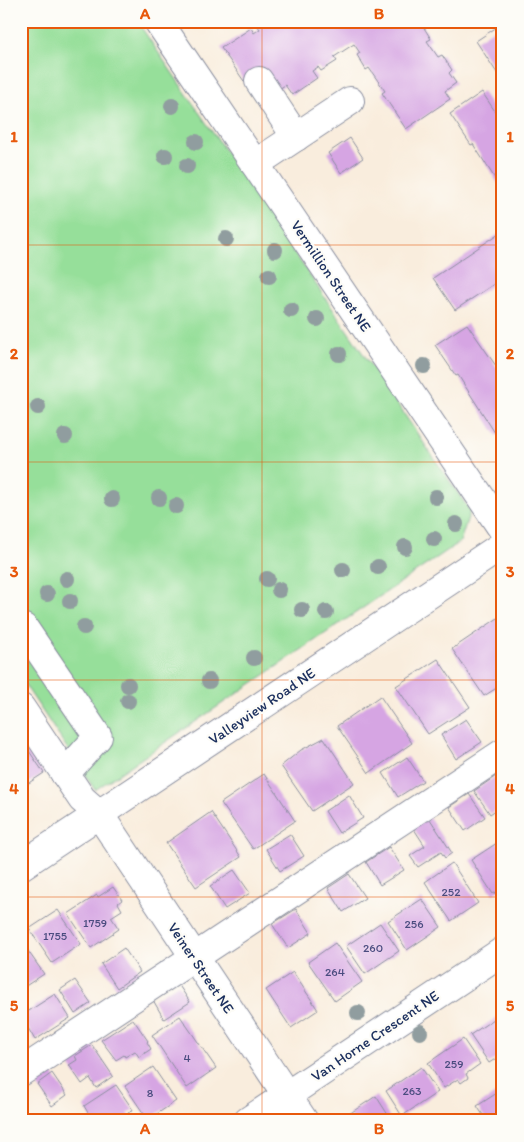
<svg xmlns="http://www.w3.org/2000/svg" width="524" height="1142" font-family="Itim,sans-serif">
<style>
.green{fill:#96df9a;stroke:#58877c}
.building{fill:#d6a5e3}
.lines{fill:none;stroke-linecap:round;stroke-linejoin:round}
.minor-casing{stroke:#8a8e9e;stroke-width:30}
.minor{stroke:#fff;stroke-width:28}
.tree{fill:#909d9f}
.grid{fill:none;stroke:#e8590c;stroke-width:1;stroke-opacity:0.55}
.labels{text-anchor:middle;stroke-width:4.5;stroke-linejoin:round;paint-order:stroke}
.number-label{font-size:12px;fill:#4a4c7f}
.street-label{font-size:15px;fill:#1b2f5e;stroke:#fdfcf7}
.neatline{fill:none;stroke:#e8590c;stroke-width:2}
.grid-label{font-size:16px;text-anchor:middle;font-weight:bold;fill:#e8590c}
</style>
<rect width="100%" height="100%" fill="#fdfcf7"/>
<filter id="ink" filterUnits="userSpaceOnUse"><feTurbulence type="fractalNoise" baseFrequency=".02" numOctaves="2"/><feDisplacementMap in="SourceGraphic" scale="10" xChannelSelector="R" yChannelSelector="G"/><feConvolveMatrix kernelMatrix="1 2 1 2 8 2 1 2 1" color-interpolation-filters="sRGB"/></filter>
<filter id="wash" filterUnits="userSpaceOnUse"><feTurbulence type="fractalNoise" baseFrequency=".0096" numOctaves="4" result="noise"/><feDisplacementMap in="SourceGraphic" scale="20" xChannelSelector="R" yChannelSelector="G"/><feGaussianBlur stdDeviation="1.12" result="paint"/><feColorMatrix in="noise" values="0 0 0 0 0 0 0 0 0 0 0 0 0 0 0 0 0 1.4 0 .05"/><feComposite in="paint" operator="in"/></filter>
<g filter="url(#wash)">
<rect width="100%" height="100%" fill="#f9eddd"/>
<path class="green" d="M 21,21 L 137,21 L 470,511 L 460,542 L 95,790 L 21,679 Z"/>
<g id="blocks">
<g class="building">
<path d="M 263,21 L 414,21 L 417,26 L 421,23 L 431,39 L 427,41 L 438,57 L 442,55 L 452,70 L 449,73 L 456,83 L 445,91 L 450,99 L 406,129 L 382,93 L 385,91 L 369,68 L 366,70 L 357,55 L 360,53 L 354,44 L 334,57 L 337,61 L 321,71 L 318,67 L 312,71 L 317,78 L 292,95 L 285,85 L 276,91 L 252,80 L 246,84 L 221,48 L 251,28 L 254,33 L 260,29 L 257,25 Z"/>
<path d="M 503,23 L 503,74 L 499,76 L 476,41 Z"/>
<path d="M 482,92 L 503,123 L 503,191 L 473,144 L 471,145 L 450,114 Z"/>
<path d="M 350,138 L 363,158 L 341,173 L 328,153 Z"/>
<path d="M 503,231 L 503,278 L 455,310 L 433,278 Z"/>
<path d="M 467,324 L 503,376 L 503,432 L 497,436 L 458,375 L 456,376 L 435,345 Z"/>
<path d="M 498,618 L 503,625 L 503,684 L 484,696 L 452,649 Z"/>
<path d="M 438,659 L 470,707 L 428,734 L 396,686 Z"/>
<path d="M 380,696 L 412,743 L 369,773 L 337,726 Z"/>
<path d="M 466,719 L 482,742 L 456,759 L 441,735 Z"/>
<path d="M 21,738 L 28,748 L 21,753 Z"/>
<path d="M 324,738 L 354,783 L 312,811 L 281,766 L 301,750 Z"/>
<path d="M 29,751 L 44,773 L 21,788 L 21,756 Z"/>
<path d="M 407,757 L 423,781 L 398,797 L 383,773 Z"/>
<path d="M 264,774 L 295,821 L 253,849 L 221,803 Z"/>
<path d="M 496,776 L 503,786 L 503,805 L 490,814 L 474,791 Z"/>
<path d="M 469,794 L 485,817 L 465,831 L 449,807 Z"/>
<path d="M 349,795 L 363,818 L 339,833 L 325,811 Z"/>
<path d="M 211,812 L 241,857 L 196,887 L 166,843 Z"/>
<path d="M 428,816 L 452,853 L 445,858 L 441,852 L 418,867 L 410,856 L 425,846 L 412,826 Z"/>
<path d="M 290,834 L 304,856 L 280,871 L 266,849 Z"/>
<path d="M 500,841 L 503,846 L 503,888 L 493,894 L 471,860 Z"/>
<path d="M 389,847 L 404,870 L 380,885 L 366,862 Z"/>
<path d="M 452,863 L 478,903 L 451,921 L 425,882 Z"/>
<path d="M 234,870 L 250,893 L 225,909 L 210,886 Z"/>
<path d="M 349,874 L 365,898 L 343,912 L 328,888 Z"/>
<path d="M 113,887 L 122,900 L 118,903 L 122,910 L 111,917 L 119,929 L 91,948 L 68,914 L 97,895 L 98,897 Z"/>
<path d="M 422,899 L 441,927 L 407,950 L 388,921 Z"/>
<path d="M 296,909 L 311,933 L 288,948 L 272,924 Z"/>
<path d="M 58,910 L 81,944 L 52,963 L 29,929 Z"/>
<path d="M 380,923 L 399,951 L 365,974 L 346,946 Z"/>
<path d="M 21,941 L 44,974 L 21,989 Z"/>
<path d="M 335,943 L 362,982 L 335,1001 L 308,962 Z"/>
<path d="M 124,948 L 140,972 L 117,988 L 101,964 Z"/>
<path d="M 293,972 L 318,1010 L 291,1028 L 266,990 Z"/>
<path d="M 75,980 L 91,1003 L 75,1014 L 60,990 Z"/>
<path d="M 178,984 L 190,1002 L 164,1019 L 153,1000 Z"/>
<path d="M 55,994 L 70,1018 L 35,1040 L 21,1016 Z"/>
<path d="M 503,1013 L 503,1054 L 489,1063 L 470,1035 Z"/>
<path d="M 180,1016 L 216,1068 L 187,1088 L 152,1035 Z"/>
<path d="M 133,1019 L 148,1041 L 147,1042 L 151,1049 L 139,1057 L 135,1051 L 125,1057 L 124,1055 L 116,1060 L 101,1040 Z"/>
<path d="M 463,1039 L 480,1064 L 466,1074 L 468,1078 L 461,1083 L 458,1079 L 444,1088 L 428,1063 Z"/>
<path d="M 92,1045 L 113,1076 L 96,1088 L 90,1078 L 82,1084 L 69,1065 L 77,1060 L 75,1056 Z"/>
<path d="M 153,1067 L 176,1101 L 148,1120 L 125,1086 Z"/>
<path d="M 421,1067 L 438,1092 L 402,1116 L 386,1091 Z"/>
<path d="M 52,1073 L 67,1095 L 52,1106 L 37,1084 Z"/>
<path d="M 116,1085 L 133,1110 L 128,1113 L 134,1121 L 93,1121 L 84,1106 Z"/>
<path d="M 500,1091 L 503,1094 L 503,1121 L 487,1121 L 477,1106 Z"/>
<path d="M 376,1096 L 392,1121 L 354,1121 L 349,1114 Z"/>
<path d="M 455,1115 L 459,1121 L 447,1121 Z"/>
</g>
</g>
</g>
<g filter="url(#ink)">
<use href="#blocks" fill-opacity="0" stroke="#8a8e9e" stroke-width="1"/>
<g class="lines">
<g class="minor-casing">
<g id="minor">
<path d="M 158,21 L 503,530"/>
<path d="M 259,81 L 296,137"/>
<path d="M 255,164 L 350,101"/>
<path d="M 24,628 L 98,737 L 65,774"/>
<path d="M 21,708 L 82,799 L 99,814 L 304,1121"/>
<path d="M 21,866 L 503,545"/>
<path d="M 21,1072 L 503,753"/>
<path d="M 248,1121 L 503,951"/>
</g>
</g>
<use href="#minor" class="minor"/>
</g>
<g class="tree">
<circle cx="172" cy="106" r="8"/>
<circle cx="196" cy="142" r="8"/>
<circle cx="165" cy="156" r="8"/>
<circle cx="187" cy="166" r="8"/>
<circle cx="226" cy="239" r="8"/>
<circle cx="275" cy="250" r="8"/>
<circle cx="269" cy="276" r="8"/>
<circle cx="291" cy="310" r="8"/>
<circle cx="317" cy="319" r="8"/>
<circle cx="339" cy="354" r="8"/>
<circle cx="424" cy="366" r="8"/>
<circle cx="38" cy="407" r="8"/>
<circle cx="65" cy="436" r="8"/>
<circle cx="436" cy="497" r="8"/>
<circle cx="159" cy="498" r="8"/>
<circle cx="112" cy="499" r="8"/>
<circle cx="176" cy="506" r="8"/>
<circle cx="456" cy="524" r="8"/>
<circle cx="434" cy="539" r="8"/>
<circle cx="405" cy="547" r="8"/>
<circle cx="378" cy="567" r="8"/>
<circle cx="343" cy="570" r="8"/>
<circle cx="67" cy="579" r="8"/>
<circle cx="267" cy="579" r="8"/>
<circle cx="279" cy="590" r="8"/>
<circle cx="47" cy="594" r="8"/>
<circle cx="70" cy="601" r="8"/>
<circle cx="302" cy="610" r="8"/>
<circle cx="326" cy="612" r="8"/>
<circle cx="84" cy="627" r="8"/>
<circle cx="254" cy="658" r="8"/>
<circle cx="209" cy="681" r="8"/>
<circle cx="128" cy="685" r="8"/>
<circle cx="128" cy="701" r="8"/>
<circle cx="358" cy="1013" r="8"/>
<circle cx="420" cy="1032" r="8"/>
</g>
</g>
<path class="grid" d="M 262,21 L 262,1121M 21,245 L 503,245M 21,462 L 503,462M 21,680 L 503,680M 21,897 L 503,897"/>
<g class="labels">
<g class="number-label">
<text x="451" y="896">252</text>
<text x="95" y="927">1759</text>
<text x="414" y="928">256</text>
<text x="55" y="940">1755</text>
<text x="373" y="952">260</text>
<text x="335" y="976">264</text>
<text x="187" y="1062">4</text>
<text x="454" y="1068">259</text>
<text x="412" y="1095">263</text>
<text x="150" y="1097">8</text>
</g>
<g class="street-label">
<text transform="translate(331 276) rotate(56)" y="5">Vermillion Street NE</text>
<text transform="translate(262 706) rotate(-34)" y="5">Valleyview Road NE</text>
<text transform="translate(201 968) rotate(56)" y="5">Veiner Street NE</text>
<text transform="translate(375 1036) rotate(-34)" y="5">Van Horne Crescent NE</text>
</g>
</g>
<rect width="524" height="1142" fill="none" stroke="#fdfcf7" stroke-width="55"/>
<rect x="28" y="28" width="468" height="1086" class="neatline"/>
<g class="grid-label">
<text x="145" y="19">A</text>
<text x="379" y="19">B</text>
<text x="14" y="142">1</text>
<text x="510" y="142">1</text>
<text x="14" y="359">2</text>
<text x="510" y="359">2</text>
<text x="14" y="577">3</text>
<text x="510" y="577">3</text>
<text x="14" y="794">4</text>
<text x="510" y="794">4</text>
<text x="14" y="1011">5</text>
<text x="510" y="1011">5</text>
<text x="145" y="1134">A</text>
<text x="379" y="1134">B</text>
</g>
</svg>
